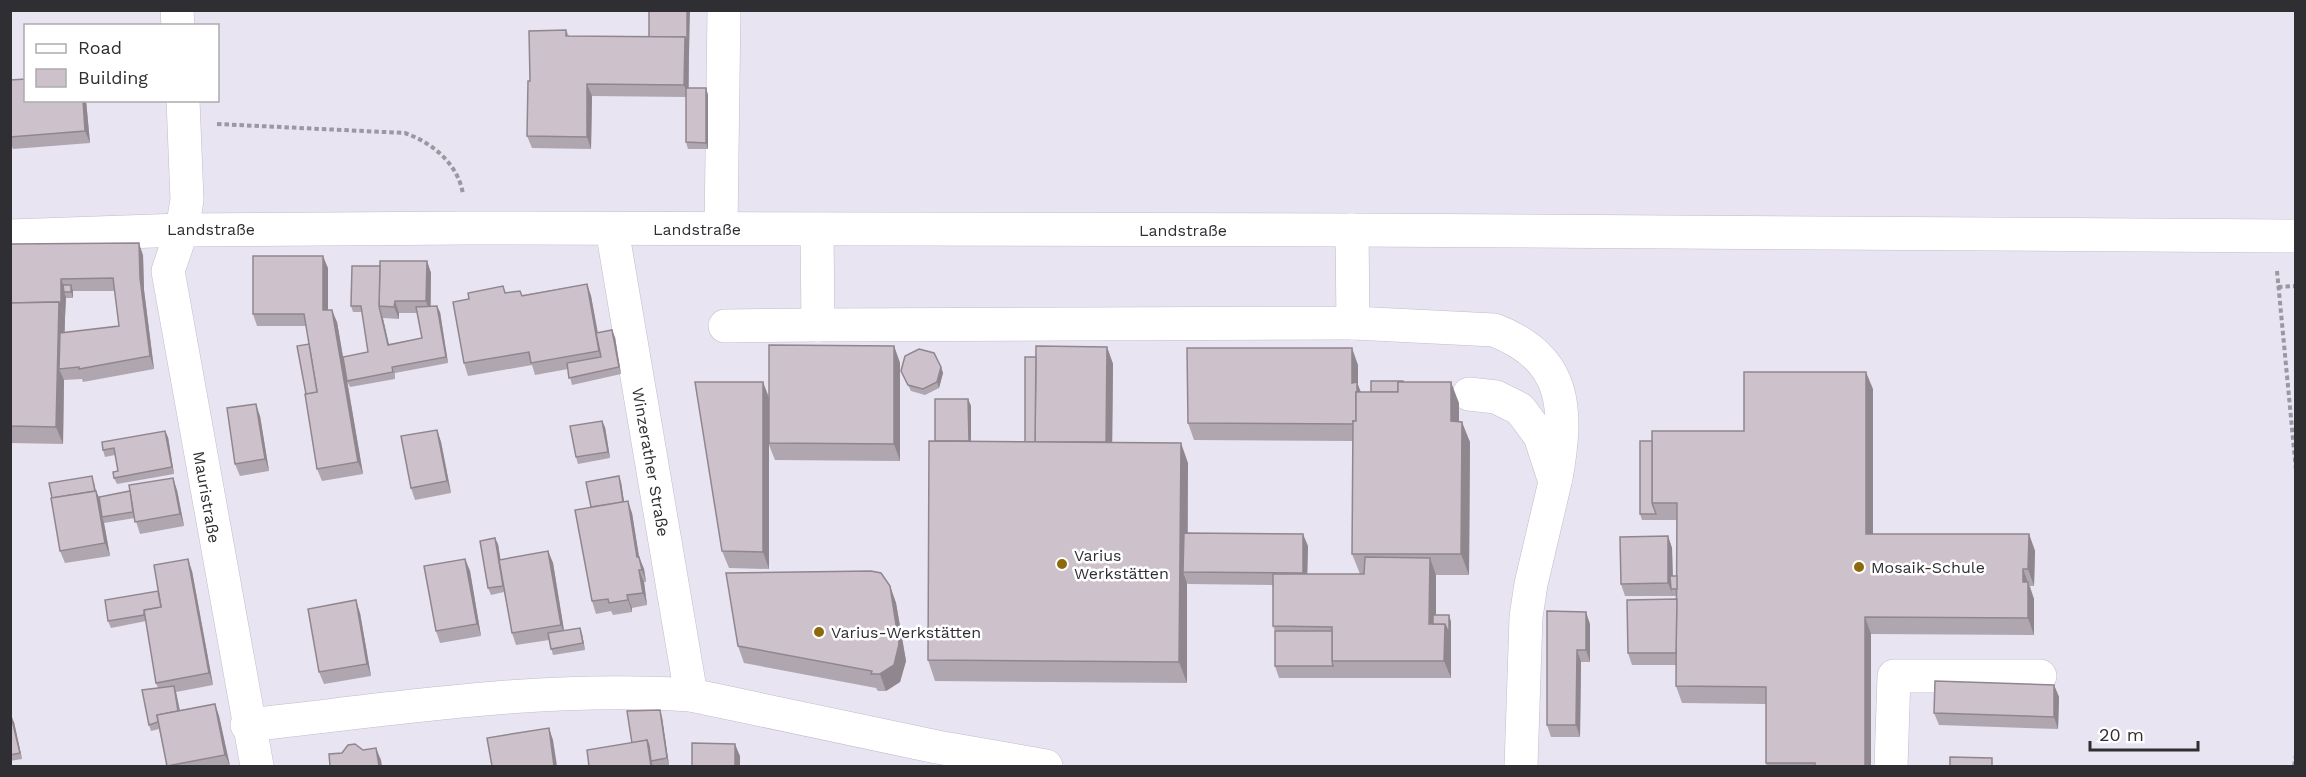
<svg xmlns="http://www.w3.org/2000/svg" width="2306" height="777" font-family="'Work Sans',sans-serif">
<style>
.lines{fill:none;stroke-linecap:round;stroke-linejoin:round}
.minor-casing{stroke:#c1bcca;stroke-width:34}
.major-casing{stroke:#c1bcca;stroke-width:34}
.path{stroke:#9b98a2;stroke-width:4;stroke-dasharray:4.5 3;stroke-linecap:butt}
.minor{stroke:#fff;stroke-width:33}
.major{stroke:#fff;stroke-width:33}
.wall{fill:#b0a6af;fill-rule:evenodd}
.shaded-wall{fill:#90878e}
.building{fill:#cdc1cb;stroke:#90878e;stroke-width:1.5}
.poi-dot{fill:#8e680d;stroke:#fff;stroke-width:2}
.labels{text-anchor:middle;stroke-width:5;stroke-linejoin:round;paint-order:stroke}
.street-label{font-size:16px;fill:#2f2e33;stroke:#fff}
.poi-label{font-size:16px;fill:#2f2e33;stroke:#fff;text-anchor:start}
</style>
<rect width="100%" height="100%" fill="#e8e4f2"/>
<g class="lines">
<g class="minor-casing">
<g id="minor">
<path d="M 721,228 L 724,10"/>
<path d="M 612,229 L 691,695"/>
<path d="M 817,230 L 818,325 L 1353,323 L 1352,230"/>
<path d="M 1353,323 L 1494,330 C 1568,358 1568,411 1556,478"/>
<path d="M 725,326 L 818,325"/>
<path d="M 1469,394 L 1496,397 L 1520,409 L 1540,436 L 1555,482 L 1531,584 L 1526,617 L 1521,766"/>
<path d="M 247,725 C 395,709 543,685 691,695 L 937,747 L 1046,766"/>
<path d="M 257,766 L 168,271 L 182,230 L 469,228 L 1352,230 L 2296,236"/>
<path d="M 1891,766 L 1894,676 L 2040,676"/>
</g>
</g>
<g class="major-casing">
<g id="major">
<path d="M 177,10 L 178,26"/>
<path d="M 10,236 L 182,230 L 187,200 L 183,100"/>
</g>
</g>
<g class="path">
<path d="M 217,124 L 405,133 C 433,143 458,164 463,194"/>
<path d="M 2277,271 L 2296,470"/>
<path d="M 2278,287 L 2296,286"/>
<path d="M 2294,766 L 2296,755"/>
</g>
<use href="#minor" class="minor"/>
<use href="#major" class="major"/>
</g>
<g class="wall">
<path d="M 649,10 L 689,10 L 689,88 L 706,88 L 708,95 L 708,149 L 688,149 L 686,142 L 686,97 L 592,96 L 591,149 L 532,148 L 527,136 L 530,81 L 566,30 L 569,36 L 649,37 Z"/>
<path d="M 10,80 L 86,100 L 90,143 L 13,149 L 10,142 Z"/>
<path d="M 10,244 L 143,255 L 144,290 L 154,369 L 83,382 L 82,379 L 64,380 L 63,444 L 10,443 ZM 73,291 L 115,291 L 119,326 L 64,333 L 66,297 L 66,298 L 73,298 Z"/>
<path d="M 427,261 L 431,273 L 431,306 L 440,312 L 448,363 L 395,373 L 395,379 L 350,387 L 347,381 L 368,352 L 362,312 L 353,312 L 351,306 L 380,266 ZM 399,313 L 417,313 L 422,338 L 389,344 L 383,318 L 399,319 Z"/>
<path d="M 328,268 L 328,310 L 337,322 L 363,474 L 322,481 L 317,469 L 306,394 L 309,344 L 306,326 L 257,326 L 253,314 Z"/>
<path d="M 587,284 L 591,296 L 598,333 L 615,337 L 621,374 L 572,385 L 568,369 L 535,375 L 532,365 L 468,376 L 464,363 L 506,293 L 520,291 L 522,295 Z"/>
<path d="M 894,346 L 900,363 L 900,461 L 775,460 L 769,445 L 769,569 L 729,568 L 722,551 L 763,382 L 769,397 Z"/>
<path d="M 1107,347 L 1113,364 L 1112,442 L 1188,463 L 1188,533 L 1308,546 L 1307,574 L 1360,574 L 1352,554 L 1353,441 L 1194,440 L 1188,423 L 1358,365 L 1358,385 L 1361,392 L 1371,392 L 1403,382 L 1459,403 L 1459,422 L 1470,442 L 1469,575 L 1436,575 L 1436,615 L 1449,615 L 1451,622 L 1451,678 L 1279,678 L 1275,666 L 1275,631 L 1273,626 L 1273,585 L 1188,584 L 1187,583 L 1187,683 L 935,681 L 928,660 L 935,441 L 968,399 L 971,406 L 971,441 L 1025,442 L 1036,357 Z"/>
<path d="M 941,367 L 943,373 L 939,388 L 925,395 L 911,391 L 901,371 Z"/>
<path d="M 1873,389 L 1873,534 L 2029,534 L 2035,551 L 2034,586 L 2030,586 L 2034,599 L 2034,635 L 1871,634 L 1871,766 L 1767,766 L 1766,763 L 1766,704 L 1682,703 L 1676,686 L 1676,665 L 1632,665 L 1628,653 L 1677,599 L 1677,596 L 1625,596 L 1621,584 L 1668,536 L 1672,548 L 1673,576 L 1677,576 L 1677,520 L 1642,520 L 1640,514 L 1744,431 Z"/>
<path d="M 260,416 L 269,471 L 240,476 L 235,464 Z"/>
<path d="M 605,427 L 610,458 L 578,464 L 576,457 Z"/>
<path d="M 437,430 L 441,442 L 451,493 L 415,500 L 411,488 Z"/>
<path d="M 168,437 L 174,474 L 117,484 L 114,478 L 118,471 L 115,455 L 105,457 L 103,450 Z"/>
<path d="M 94,482 L 96,491 L 99,497 L 177,490 L 184,526 L 140,534 L 135,518 L 104,523 L 110,556 L 65,563 L 60,551 L 52,498 Z"/>
<path d="M 621,482 L 624,502 L 632,513 L 639,557 L 644,569 L 646,582 L 644,582 L 647,605 L 632,608 L 632,612 L 613,615 L 611,611 L 596,614 L 592,601 L 591,507 Z"/>
<path d="M 498,544 L 500,560 L 548,551 L 553,563 L 564,630 L 582,634 L 585,650 L 553,655 L 549,640 L 516,645 L 512,633 L 504,592 L 491,595 L 488,588 Z"/>
<path d="M 465,559 L 470,571 L 481,636 L 440,643 L 436,631 Z"/>
<path d="M 192,571 L 213,685 L 176,692 L 180,710 L 215,704 L 219,716 L 230,766 L 167,766 L 159,729 L 151,731 L 149,725 L 158,688 L 156,683 L 146,621 L 111,628 L 108,621 Z"/>
<path d="M 890,586 L 896,603 L 906,661 L 900,682 L 886,691 L 878,691 L 876,688 L 744,663 L 738,646 Z"/>
<path d="M 1547,611 L 1590,624 L 1590,662 L 1581,662 L 1580,737 L 1551,737 L 1547,725 Z"/>
<path d="M 360,613 L 371,676 L 324,684 L 319,672 Z"/>
<path d="M 2054,685 L 2059,697 L 2058,729 L 1939,725 L 1934,713 Z"/>
<path d="M 10,716 L 14,722 L 22,759 L 10,761 Z"/>
<path d="M 662,717 L 669,765 L 657,766 L 589,766 L 632,743 Z"/>
</g>
<g class="shaded-wall">
<path d="M 687,10 L 689,10 L 690,12 L 688,97 L 684,85 L 685,37 Z"/>
<path d="M 587,84 L 592,96 L 591,149 L 587,137 Z"/>
<path d="M 706,88 L 708,95 L 708,149 L 706,143 Z"/>
<path d="M 83,100 L 86,100 L 90,143 L 85,131 Z"/>
<path d="M 139,243 L 143,255 L 144,290 L 154,369 L 150,356 L 140,278 Z"/>
<path d="M 323,256 L 328,268 L 328,322 L 323,310 Z"/>
<path d="M 427,261 L 431,273 L 430,314 L 426,301 Z"/>
<path d="M 61,279 L 66,291 L 64,292 L 66,297 L 65,319 L 61,307 Z"/>
<path d="M 587,284 L 591,296 L 603,363 L 599,351 Z"/>
<path d="M 71,285 L 73,291 L 73,298 L 71,292 Z"/>
<path d="M 395,301 L 399,313 L 399,319 L 394,307 Z"/>
<path d="M 59,302 L 65,319 L 64,369 L 59,369 L 64,380 L 63,444 L 56,427 Z"/>
<path d="M 437,306 L 440,312 L 448,363 L 446,357 Z"/>
<path d="M 332,310 L 337,322 L 363,474 L 358,462 Z"/>
<path d="M 381,312 L 383,319 L 390,351 L 388,345 Z"/>
<path d="M 612,330 L 615,337 L 621,374 L 619,367 Z"/>
<path d="M 894,346 L 900,363 L 900,461 L 894,444 Z"/>
<path d="M 1107,347 L 1113,364 L 1112,463 L 1106,446 Z"/>
<path d="M 1352,348 L 1358,365 L 1358,385 L 1363,399 L 1357,424 L 1352,383 Z"/>
<path d="M 941,367 L 943,373 L 939,388 L 937,382 Z"/>
<path d="M 1866,372 L 1873,389 L 1873,551 L 1866,534 Z"/>
<path d="M 763,382 L 769,399 L 769,569 L 763,552 Z"/>
<path d="M 1451,382 L 1459,403 L 1459,442 L 1451,421 Z"/>
<path d="M 968,399 L 971,406 L 971,462 L 969,455 Z"/>
<path d="M 256,404 L 260,416 L 269,471 L 265,459 Z"/>
<path d="M 602,421 L 605,427 L 610,458 L 608,452 Z"/>
<path d="M 1462,422 L 1470,442 L 1469,575 L 1461,554 Z"/>
<path d="M 437,430 L 441,442 L 451,493 L 447,481 Z"/>
<path d="M 165,431 L 168,437 L 174,474 L 172,467 Z"/>
<path d="M 1181,443 L 1188,463 L 1187,572 L 1183,572 L 1187,583 L 1187,683 L 1179,662 Z"/>
<path d="M 619,476 L 621,482 L 626,514 L 624,508 Z"/>
<path d="M 173,478 L 177,490 L 184,526 L 180,514 Z"/>
<path d="M 96,491 L 101,503 L 102,517 L 104,523 L 110,556 L 105,543 Z"/>
<path d="M 628,501 L 632,513 L 641,569 L 637,557 Z"/>
<path d="M 1303,534 L 1308,546 L 1307,585 L 1303,573 Z"/>
<path d="M 2029,534 L 2035,551 L 2034,586 L 2028,569 Z"/>
<path d="M 1668,536 L 1672,548 L 1673,589 L 1671,589 L 1673,596 L 1668,583 Z"/>
<path d="M 495,538 L 498,544 L 506,592 L 504,586 Z"/>
<path d="M 548,551 L 553,563 L 565,637 L 561,625 Z"/>
<path d="M 639,557 L 644,569 L 646,582 L 642,570 Z"/>
<path d="M 1430,558 L 1436,575 L 1436,635 L 1429,624 Z"/>
<path d="M 188,559 L 192,571 L 213,685 L 209,673 Z"/>
<path d="M 465,559 L 470,571 L 481,636 L 477,624 Z"/>
<path d="M 2023,569 L 2034,599 L 2034,635 L 2028,618 L 2023,582 Z"/>
<path d="M 639,570 L 644,582 L 647,605 L 643,593 Z"/>
<path d="M 890,586 L 896,603 L 906,661 L 900,682 L 886,691 L 880,674 Z"/>
<path d="M 627,595 L 632,608 L 632,612 L 628,600 Z"/>
<path d="M 356,600 L 360,613 L 371,676 L 367,664 Z"/>
<path d="M 1586,612 L 1590,624 L 1590,662 L 1586,650 Z"/>
<path d="M 1449,615 L 1451,622 L 1451,678 L 1444,661 L 1445,624 Z"/>
<path d="M 1865,617 L 1871,634 L 1871,766 L 1865,766 Z"/>
<path d="M 580,628 L 582,634 L 585,650 L 583,643 Z"/>
<path d="M 1577,650 L 1581,662 L 1580,737 L 1576,725 Z"/>
<path d="M 2054,685 L 2059,697 L 2058,729 L 2054,717 Z"/>
<path d="M 174,686 L 176,692 L 182,723 L 180,717 Z"/>
<path d="M 215,704 L 219,716 L 230,766 L 225,755 Z"/>
<path d="M 660,710 L 662,717 L 669,765 L 667,758 Z"/>
<path d="M 11,716 L 14,722 L 22,759 L 20,753 Z"/>
<path d="M 549,728 L 553,740 L 557,766 L 554,766 Z"/>
<path d="M 647,740 L 651,752 L 651,761 L 653,766 L 651,766 Z"/>
<path d="M 735,744 L 740,756 L 740,766 L 735,766 Z"/>
<path d="M 376,748 L 381,760 L 382,766 L 379,766 Z"/>
</g>
<g class="building">
<path d="M 649,10 L 687,10 L 687,42 L 685,37 L 649,37 Z"/>
<path d="M 566,30 L 566,36 L 685,37 L 684,85 L 587,84 L 587,137 L 527,136 L 528,81 L 530,81 L 529,31 Z"/>
<path d="M 26,79 L 26,100 L 83,100 L 85,131 L 10,137 L 10,80 Z"/>
<path d="M 686,88 L 706,88 L 706,143 L 686,142 Z"/>
<path d="M 139,243 L 140,278 L 150,356 L 79,369 L 79,367 L 59,369 L 60,333 L 119,326 L 113,278 L 61,279 L 61,307 L 59,302 L 10,303 L 10,244 Z"/>
<path d="M 253,256 L 323,256 L 323,310 L 332,310 L 358,462 L 317,469 L 305,394 L 317,392 L 304,314 L 253,314 Z"/>
<path d="M 380,261 L 427,261 L 426,301 L 395,301 L 394,307 L 379,306 Z"/>
<path d="M 352,266 L 380,266 L 379,306 L 388,345 L 422,338 L 416,307 L 437,306 L 446,357 L 392,367 L 393,372 L 347,381 L 343,357 L 368,352 L 361,306 L 351,306 Z"/>
<path d="M 587,284 L 599,351 L 531,363 L 529,352 L 464,363 L 453,302 L 469,299 L 468,293 L 503,286 L 505,293 L 520,291 L 522,296 Z"/>
<path d="M 63,285 L 71,285 L 71,292 L 64,292 Z"/>
<path d="M 59,302 L 56,427 L 10,426 L 10,303 Z"/>
<path d="M 612,330 L 619,367 L 569,378 L 567,363 L 601,357 L 596,333 Z"/>
<path d="M 309,344 L 317,392 L 306,394 L 297,346 Z"/>
<path d="M 769,345 L 894,346 L 894,444 L 769,443 Z"/>
<path d="M 1036,346 L 1107,347 L 1106,442 L 1035,442 Z"/>
<path d="M 1187,348 L 1352,348 L 1352,383 L 1357,382 L 1357,392 L 1356,392 L 1356,421 L 1353,421 L 1353,424 L 1188,423 Z"/>
<path d="M 919,349 L 934,353 L 941,367 L 937,382 L 923,389 L 908,385 L 901,371 L 905,356 Z"/>
<path d="M 1025,357 L 1036,357 L 1035,442 L 1025,442 Z"/>
<path d="M 1744,372 L 1866,372 L 1866,534 L 2029,534 L 2028,569 L 2023,569 L 2023,582 L 2028,582 L 2028,618 L 1865,617 L 1865,766 L 1815,766 L 1815,763 L 1766,763 L 1766,687 L 1676,686 L 1677,503 L 1652,503 L 1652,431 L 1744,431 Z"/>
<path d="M 1371,381 L 1403,381 L 1403,382 L 1398,382 L 1398,392 L 1371,392 Z"/>
<path d="M 695,382 L 763,382 L 763,552 L 722,551 Z"/>
<path d="M 1398,382 L 1451,382 L 1451,421 L 1462,422 L 1461,554 L 1352,554 L 1353,421 L 1356,421 L 1356,392 L 1398,392 Z"/>
<path d="M 935,399 L 968,399 L 969,441 L 935,441 Z"/>
<path d="M 256,404 L 265,459 L 235,464 L 227,408 Z"/>
<path d="M 602,421 L 608,452 L 576,457 L 570,426 Z"/>
<path d="M 437,430 L 447,481 L 411,488 L 401,436 Z"/>
<path d="M 165,431 L 172,467 L 114,478 L 113,472 L 118,471 L 114,448 L 103,450 L 102,442 Z"/>
<path d="M 929,441 L 1181,443 L 1179,662 L 928,660 Z"/>
<path d="M 1640,441 L 1652,441 L 1652,503 L 1656,514 L 1640,514 Z"/>
<path d="M 92,476 L 95,491 L 52,498 L 49,483 Z"/>
<path d="M 619,476 L 623,502 L 591,507 L 586,482 Z"/>
<path d="M 173,478 L 180,514 L 135,522 L 129,485 Z"/>
<path d="M 96,491 L 105,543 L 60,551 L 51,498 Z"/>
<path d="M 130,491 L 133,512 L 102,517 L 99,497 Z"/>
<path d="M 628,501 L 637,557 L 639,557 L 642,570 L 639,570 L 643,593 L 627,595 L 628,600 L 609,603 L 608,599 L 592,601 L 575,510 Z"/>
<path d="M 1184,533 L 1303,534 L 1303,573 L 1183,572 Z"/>
<path d="M 1668,536 L 1668,583 L 1621,584 L 1620,537 Z"/>
<path d="M 495,538 L 503,586 L 488,588 L 480,541 Z"/>
<path d="M 548,551 L 561,625 L 512,633 L 499,560 Z"/>
<path d="M 1365,557 L 1430,558 L 1429,624 L 1445,624 L 1444,661 L 1332,661 L 1332,627 L 1273,626 L 1273,574 L 1364,574 Z"/>
<path d="M 188,559 L 209,673 L 156,683 L 144,610 L 161,607 L 154,565 Z"/>
<path d="M 465,559 L 477,624 L 436,631 L 424,566 Z"/>
<path d="M 871,571 L 881,573 L 890,586 L 899,644 L 894,665 L 880,674 L 871,674 L 872,671 L 738,646 L 726,573 Z"/>
<path d="M 1670,576 L 1677,576 L 1677,589 L 1671,589 Z"/>
<path d="M 158,591 L 161,607 L 144,610 L 144,615 L 108,621 L 105,600 Z"/>
<path d="M 1677,599 L 1676,653 L 1628,653 L 1627,600 Z"/>
<path d="M 356,600 L 367,664 L 319,672 L 308,609 Z"/>
<path d="M 1547,611 L 1586,612 L 1586,650 L 1577,650 L 1576,725 L 1547,725 Z"/>
<path d="M 1433,615 L 1449,615 L 1449,634 L 1445,624 L 1433,624 Z"/>
<path d="M 580,628 L 583,643 L 551,649 L 548,633 Z"/>
<path d="M 1275,631 L 1332,631 L 1332,661 L 1333,666 L 1275,666 Z"/>
<path d="M 1935,681 L 2054,685 L 2054,717 L 1934,713 Z"/>
<path d="M 174,686 L 178,711 L 157,715 L 158,722 L 149,725 L 142,690 Z"/>
<path d="M 215,704 L 225,755 L 167,766 L 157,715 Z"/>
<path d="M 660,710 L 667,758 L 651,761 L 649,746 L 647,740 L 632,743 L 627,711 Z"/>
<path d="M 10,716 L 11,716 L 20,753 L 10,755 Z"/>
<path d="M 549,728 L 554,766 L 492,766 L 487,738 Z"/>
<path d="M 647,740 L 651,766 L 589,766 L 587,750 Z"/>
<path d="M 692,743 L 735,744 L 735,766 L 692,766 Z"/>
<path d="M 355,744 L 363,750 L 376,748 L 379,766 L 330,766 L 329,754 L 342,753 L 348,745 Z"/>
<path d="M 1950,757 L 1992,758 L 1992,766 L 1950,766 Z"/>
</g>
<g class="poi-dot">
<circle cx="1062" cy="564" r="6"/>
<circle cx="1859" cy="567" r="6"/>
<circle cx="819" cy="632" r="6"/>
</g>
<g class="labels">
<g class="street-label">
<text x="211" y="235">Landstraße</text>
<text x="697" y="235">Landstraße</text>
<text x="1183" y="236">Landstraße</text>
<text transform="translate(651 462) rotate(80)" y="6">Winzerather Straße</text>
<text transform="translate(207 497) rotate(80)" y="6">Mauristraße</text>
</g>
<g class="poi-label">
<text x="1074" y="561">Varius<tspan x="1074" dy="18">Werkstätten</tspan></text>
<text x="1871" y="573">Mosaik-Schule</text>
<text x="831" y="638">Varius-Werkstätten</text>
</g>
</g>
<rect width="2306" height="777" fill="none" stroke="#2f2e33" stroke-width="24"/>
<rect x="24" y="24" width="195" height="78" fill="#ffffff" stroke="#acabad" stroke-width="1.5"/>
<rect x="36" y="44" width="30" height="9" fill="#ffffff" stroke="#acabad" stroke-width="1.5"/>
<text x="78" y="54" font-size="18" fill="#2f2e33">Road</text>
<rect x="36" y="69" width="30" height="18" fill="#cdc1cb" stroke="#acabad" stroke-width="1.5"/>
<text x="78" y="84" font-size="18" fill="#2f2e33">Building</text>
<path d="M2090 741v9h108v-9" fill="none" stroke="#2f2e33" stroke-width="3"/>
<text x="2099" y="741" font-size="18" fill="#2f2e33" stroke="#ffffff" stroke-width="4.5" paint-order="stroke">20 m</text>
</svg>
